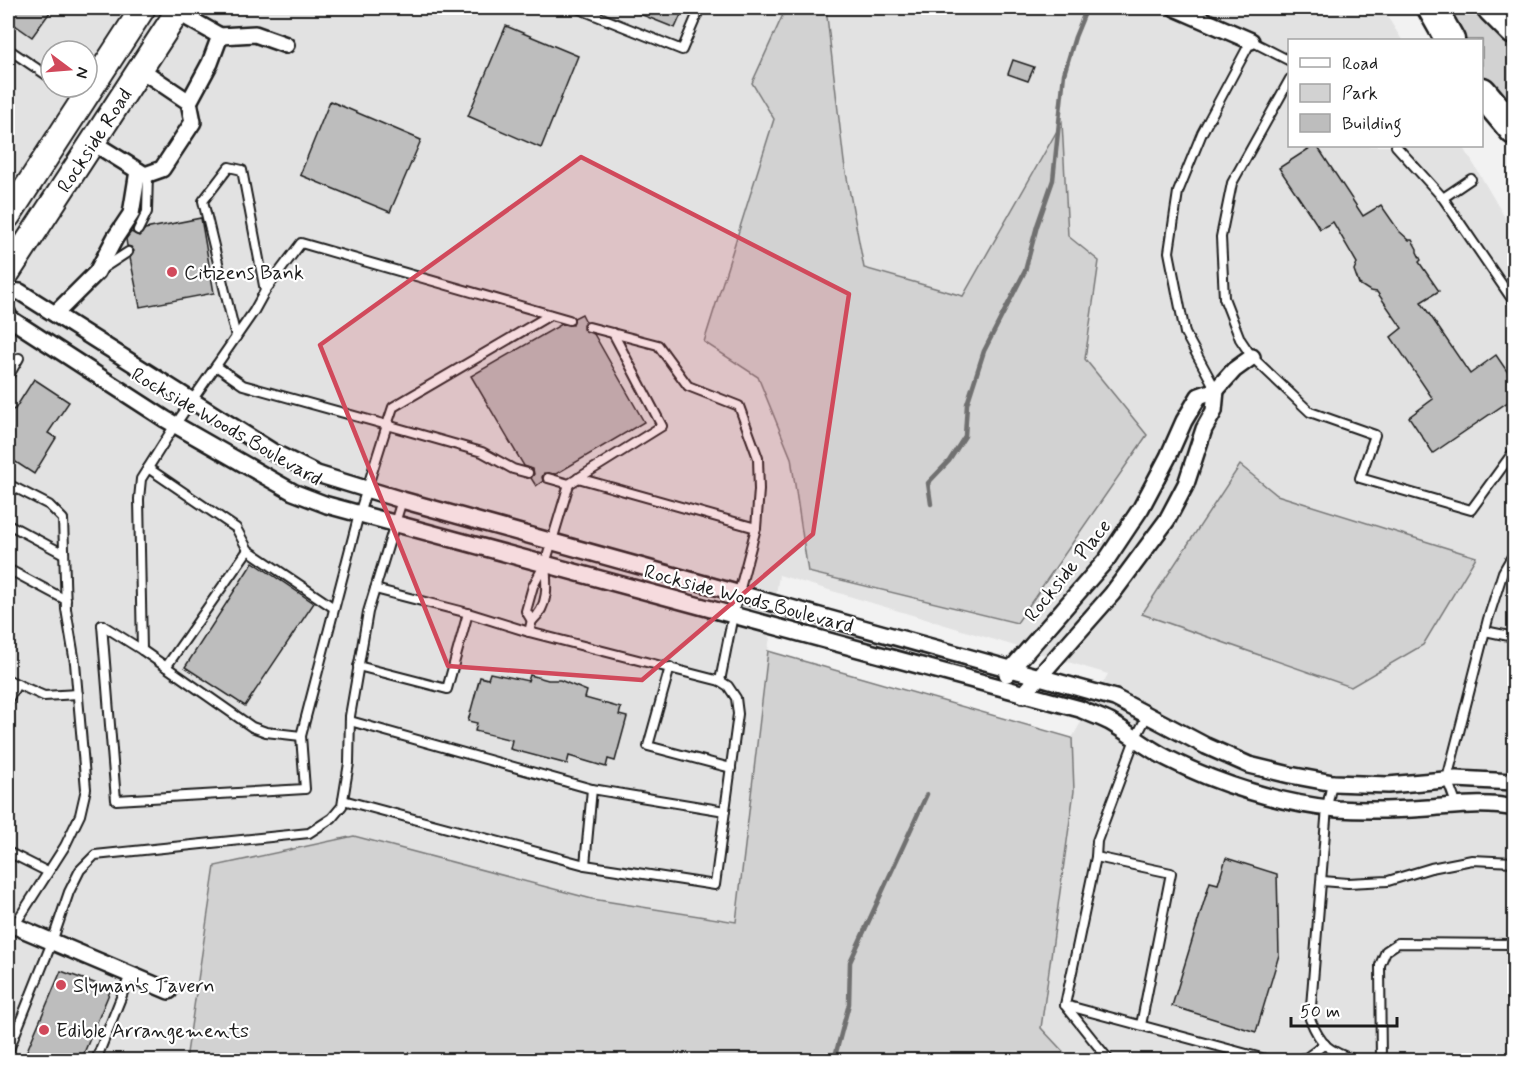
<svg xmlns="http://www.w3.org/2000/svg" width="1522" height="1068" font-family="Mynerve,sans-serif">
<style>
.built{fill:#e2e2e2;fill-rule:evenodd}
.green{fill:#d2d2d2;stroke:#777;stroke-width:1.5}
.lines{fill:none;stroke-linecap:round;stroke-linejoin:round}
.stream{stroke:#707070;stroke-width:4.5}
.building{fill:#bdbdbd;stroke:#1c1c1c;stroke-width:1.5}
.service-casing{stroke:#1c1c1c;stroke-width:12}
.minor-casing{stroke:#1c1c1c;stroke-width:20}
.primary-casing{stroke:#1c1c1c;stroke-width:28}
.motorway-casing{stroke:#1c1c1c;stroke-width:33}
.service{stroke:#fff;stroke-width:8}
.minor{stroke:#fff;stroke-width:15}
.primary{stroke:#fff;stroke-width:24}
.motorway{stroke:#fff;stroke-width:28}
.marked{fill:#d1495b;fill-opacity:0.2;stroke:#d1495b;stroke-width:4.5;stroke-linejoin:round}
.poi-dot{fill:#d1495b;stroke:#fff;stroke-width:2}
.labels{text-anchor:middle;stroke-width:4.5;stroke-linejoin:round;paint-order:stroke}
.street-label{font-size:20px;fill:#1c1c1c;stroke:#fff}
.poi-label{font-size:20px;fill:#1c1c1c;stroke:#fff;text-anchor:start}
</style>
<rect width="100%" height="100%" fill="#f2f2f2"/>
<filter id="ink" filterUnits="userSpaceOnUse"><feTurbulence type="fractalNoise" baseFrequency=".0167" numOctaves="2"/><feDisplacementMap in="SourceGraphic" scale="12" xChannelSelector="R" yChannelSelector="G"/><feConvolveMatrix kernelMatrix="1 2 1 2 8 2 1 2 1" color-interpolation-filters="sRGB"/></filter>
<g filter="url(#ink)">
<path class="built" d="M 8,8 L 1382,8 L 1402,40 L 1290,40 L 1290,146 L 1463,146 L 1514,233 L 1514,1060 L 1071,1060 L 1041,1029 L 1074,791 L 1072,738 L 1108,674 L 779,575 L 763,685 L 737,922 L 592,899 L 354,836 L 215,866 L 186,1060 L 8,1060 ZM 51,51 L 87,51 L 87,87 L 51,87 Z"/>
<g class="green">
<path d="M 786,8 L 826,8 L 844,162 L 864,268 L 963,296 L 1062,122 L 1068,236 L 1099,261 L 1085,359 L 1147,435 L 1017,623 L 808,572 L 791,458 L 758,377 L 704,342 L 774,119 L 752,83 Z"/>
<path d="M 1442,8 L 1479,8 L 1514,42 L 1514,120 L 1482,78 L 1482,40 L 1459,40 Z"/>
<path d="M 1240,465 L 1277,495 L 1476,557 L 1423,645 L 1351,687 L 1142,614 Z"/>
<path d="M 768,651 L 1072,738 L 1074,791 L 1041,1028 L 1071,1060 L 186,1060 L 215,866 L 354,836 L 592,899 L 736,922 Z"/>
</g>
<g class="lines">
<g class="stream">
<path d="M 931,504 L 928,483 L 949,461 L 965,436 L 967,404 L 984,351 L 1025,271 L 1037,226 L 1053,180 L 1064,74 L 1075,37 L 1084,15"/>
<path d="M 834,1060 L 849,1004 L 850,962 L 927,794"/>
</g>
</g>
<g class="building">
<path d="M 8,8 L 53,8 L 32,37 L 8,20 Z"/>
<path d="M 625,8 L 684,8 L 675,28 Z"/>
<path d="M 506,26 L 578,56 L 541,148 L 468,116 Z"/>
<path d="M 1013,60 L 1034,67 L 1028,81 L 1008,74 Z"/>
<path d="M 330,101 L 421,140 L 390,212 L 300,175 Z"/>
<path d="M 1313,146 L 1317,146 L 1363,216 L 1381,205 L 1399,231 L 1409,240 L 1412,240 L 1417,249 L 1417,252 L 1421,260 L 1419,262 L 1439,291 L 1421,302 L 1470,374 L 1496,355 L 1515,383 L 1515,397 L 1433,453 L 1409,417 L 1433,399 L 1391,337 L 1402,328 L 1377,292 L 1370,291 L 1359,284 L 1354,270 L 1357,263 L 1333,222 L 1320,229 L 1279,168 Z"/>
<path d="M 201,218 L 214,293 L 140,307 L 130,258 L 134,251 L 131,247 L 127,246 L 126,239 L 131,232 L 139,236 L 145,229 Z"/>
<path d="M 582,314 L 586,322 L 583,325 L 583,329 L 594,334 L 644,422 L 556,474 L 544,473 L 542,477 L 543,481 L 536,486 L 531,478 L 534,474 L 533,469 L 524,466 L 471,376 L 562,324 L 573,325 L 574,318 Z"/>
<path d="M 34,379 L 69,402 L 48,433 L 56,438 L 34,474 L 8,457 L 8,436 L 12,430 L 8,411 L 15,409 Z"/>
<path d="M 253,562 L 314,603 L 245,706 L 185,667 Z"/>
<path d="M 490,673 L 528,681 L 530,675 L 548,680 L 560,680 L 587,691 L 585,698 L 621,708 L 619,715 L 627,717 L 615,761 L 608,759 L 606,767 L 569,756 L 567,764 L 510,749 L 512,740 L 475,731 L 477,723 L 468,721 L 480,677 L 488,679 Z"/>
<path d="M 1226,858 L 1277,874 L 1279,955 L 1256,1032 L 1172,1006 L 1210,882 L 1218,884 Z"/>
<path d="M 61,971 L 111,989 L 81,1060 L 23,1060 Z"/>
</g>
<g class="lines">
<g class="service-casing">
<g id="service">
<path d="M 577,8 L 682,50 L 700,8"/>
<path d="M 8,49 L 51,78"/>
<path d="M 1290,79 L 1232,183 L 1221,237 L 1224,298 L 1240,339 L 1252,357 L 1310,412 L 1375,435 L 1360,478 L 1471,510 L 1514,451"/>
<path d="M 65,87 L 82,98"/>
<path d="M 1396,146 L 1443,198 L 1514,302"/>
<path d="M 1443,198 L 1471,179"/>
<path d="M 138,230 L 147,212 L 148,173"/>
<path d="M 102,269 L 128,252"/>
<path d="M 589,327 L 658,345 L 688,386 L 739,406 L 758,458 L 759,490 L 756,528"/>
<path d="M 236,337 L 203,201 L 229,167 L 242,170 L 265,291"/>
<path d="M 216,366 L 243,385 L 387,425 L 393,407 L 550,315"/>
<path d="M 8,377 L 19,358"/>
<path d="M 1216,390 L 1185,333 L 1169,252 L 1178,192 L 1202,133 L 1251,41 L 1290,61"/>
<path d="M 148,468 L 236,528 L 248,550 L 334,608"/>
<path d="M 548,478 L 569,484"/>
<path d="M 578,478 L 756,528 L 733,615 L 720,681"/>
<path d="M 8,484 L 49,505 L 63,519 L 66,609 L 75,663 L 86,789 L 80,815 L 65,846 L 14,926"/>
<path d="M 8,524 L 64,554"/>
<path d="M 545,564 C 547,585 549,606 532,621 L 526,611 L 533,586 L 545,564 L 569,484 L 662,426 L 613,333"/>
<path d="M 8,569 L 66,600"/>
<path d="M 375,589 L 468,613 L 529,632 L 532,620"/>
<path d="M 102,625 L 116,800 L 305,789 L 301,736 L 359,514 L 387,425 L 482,452 L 513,469 L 528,473"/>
<path d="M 102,625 L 142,650 L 252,727 L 266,732 L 301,736"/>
<path d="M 1485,631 L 1514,637"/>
<path d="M 142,650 L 139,499 L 141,479 L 175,425 L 254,311 L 265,291 L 301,243 L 569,320"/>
<path d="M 358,666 L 447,689 L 468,613"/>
<path d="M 166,667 L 248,550"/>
<path d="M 670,667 L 648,746 L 731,768"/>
<path d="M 8,680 L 44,696 L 78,694"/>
<path d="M 8,700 L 17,684"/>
<path d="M 350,721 L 592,789 L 725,811"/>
<path d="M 1332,783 L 1327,807 L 1310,1019 C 1321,1046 1329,1051 1355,1060"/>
<path d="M 343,800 L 585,865 L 715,885 L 738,714 L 736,698 L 728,686 L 720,681 L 529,632"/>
<path d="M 1457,806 L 1447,779 L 1488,619 L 1503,572 L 1514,553"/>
<path d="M 8,852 L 48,872"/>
<path d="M 1096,857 L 1171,873 L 1141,1025"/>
<path d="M 585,865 L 592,789"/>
<path d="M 1322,881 L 1348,883 L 1388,881 L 1431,868 L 1472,860 L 1514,862"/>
<path d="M 1065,1005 L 1269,1060"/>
<path d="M 8,1052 L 52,942 L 69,892 L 80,870 L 95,855 L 309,833 L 332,818 L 342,806 L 349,763 L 350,716 L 368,612 L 402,500"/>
<path d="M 96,1060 L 130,975"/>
<path d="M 1109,1060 L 1065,1005 L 1096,857 L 1097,841 L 1135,739 L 1147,716"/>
<path d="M 1294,1060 L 1306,1058 L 1325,1044"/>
<path d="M 1381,1060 L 1380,965 L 1386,951 L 1398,943 L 1514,944"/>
</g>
</g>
<g class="minor-casing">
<g id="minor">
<path d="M 1175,8 L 1251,41"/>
<path d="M 172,9 L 220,36 L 255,34 L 286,45"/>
<path d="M 189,102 L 210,63 L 220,36"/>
<path d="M 92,142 L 145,175 L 162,169 L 193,122 L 189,102 L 140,69"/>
<path d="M 8,291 L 20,292 L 273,452 L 317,474 L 402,500 L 1115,698 L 1206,746 L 1249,765 L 1290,775 L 1333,783 L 1388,785 L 1456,779 L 1514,782"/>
<path d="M 8,314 L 9,318 L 165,419 L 293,492 L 327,505 L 1080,709 C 1090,714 1100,717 1110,722 C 1129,733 1147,748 1167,758 C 1217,784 1282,804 1337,809 C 1368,811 1398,810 1428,808 C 1457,806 1486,802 1514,808"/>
<path d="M 55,314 L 97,272 L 115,238 L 131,214 L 138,171"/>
<path d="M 1007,674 L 1107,559 L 1141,508 L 1168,457 L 1184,421 L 1199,396 L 1216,390 L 1234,370 L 1252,357"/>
<path d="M 1023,695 L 1112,594 L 1167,520 L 1186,484 L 1204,429 L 1214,411 L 1216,390"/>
<path d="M 8,923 L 169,991"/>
</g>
</g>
<g class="primary-casing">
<g id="primary">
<path d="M 8,216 L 143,8"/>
<path d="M 8,272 L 180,8"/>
</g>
</g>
<g class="motorway-casing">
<g id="motorway">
<path d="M 1432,8 L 1450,40"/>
<path d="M 1492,8 L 1514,30"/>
<path d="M 1482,92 L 1514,130"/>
</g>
</g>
<use href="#service" class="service"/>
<use href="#minor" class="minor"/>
<use href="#primary" class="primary"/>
<use href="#motorway" class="motorway"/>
</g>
</g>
<path class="marked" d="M 581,157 L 849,294 L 813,534 L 642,680 L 448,666 L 320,345 Z"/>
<g class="poi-dot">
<circle cx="172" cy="272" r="6"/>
<circle cx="61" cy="985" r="6"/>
<circle cx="44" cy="1030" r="6"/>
</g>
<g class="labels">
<g class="street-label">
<text transform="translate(94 140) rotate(-57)" y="7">Rockside Road</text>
<text transform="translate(227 426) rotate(30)" y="7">Rockside Woods Boulevard</text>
<text transform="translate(1067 570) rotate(-51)" y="7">Rockside Place</text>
<text transform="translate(749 598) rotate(15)" y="7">Rockside Woods Boulevard</text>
</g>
<g class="poi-label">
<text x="184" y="279">Citizens Bank</text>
<text x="73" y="992">Slyman's Tavern</text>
<text x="56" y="1037">Edible Arrangements</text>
</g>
</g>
<rect width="1522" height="1068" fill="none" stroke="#fff" stroke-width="30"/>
<rect x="15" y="15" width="1492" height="1038" fill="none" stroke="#1c1c1c" stroke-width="2" filter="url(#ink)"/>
<rect x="1288" y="39" width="195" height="108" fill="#ffffff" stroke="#a4a4a4" stroke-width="1.5"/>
<rect x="1300" y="58" width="30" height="9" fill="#ffffff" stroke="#a4a4a4" stroke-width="1.5"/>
<text x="1342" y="69" font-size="18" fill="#1c1c1c">Road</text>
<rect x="1300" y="84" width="30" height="18" fill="#d2d2d2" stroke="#a4a4a4" stroke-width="1.5"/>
<text x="1342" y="99" font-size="18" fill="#1c1c1c">Park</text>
<rect x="1300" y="114" width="30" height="18" fill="#bdbdbd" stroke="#a4a4a4" stroke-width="1.5"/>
<text x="1342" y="129" font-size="18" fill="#1c1c1c">Building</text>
<g transform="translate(69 69) rotate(106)"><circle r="28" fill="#ffffff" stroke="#a4a4a4" stroke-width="1.5"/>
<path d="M0-4.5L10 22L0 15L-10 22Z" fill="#d1495b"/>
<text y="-9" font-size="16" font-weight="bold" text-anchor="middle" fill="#1c1c1c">N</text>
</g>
<path d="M1291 1017v9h106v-9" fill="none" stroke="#1c1c1c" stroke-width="3"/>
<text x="1300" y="1017" font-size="18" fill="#1c1c1c" stroke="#ffffff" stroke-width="4.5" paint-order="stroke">50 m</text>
</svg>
